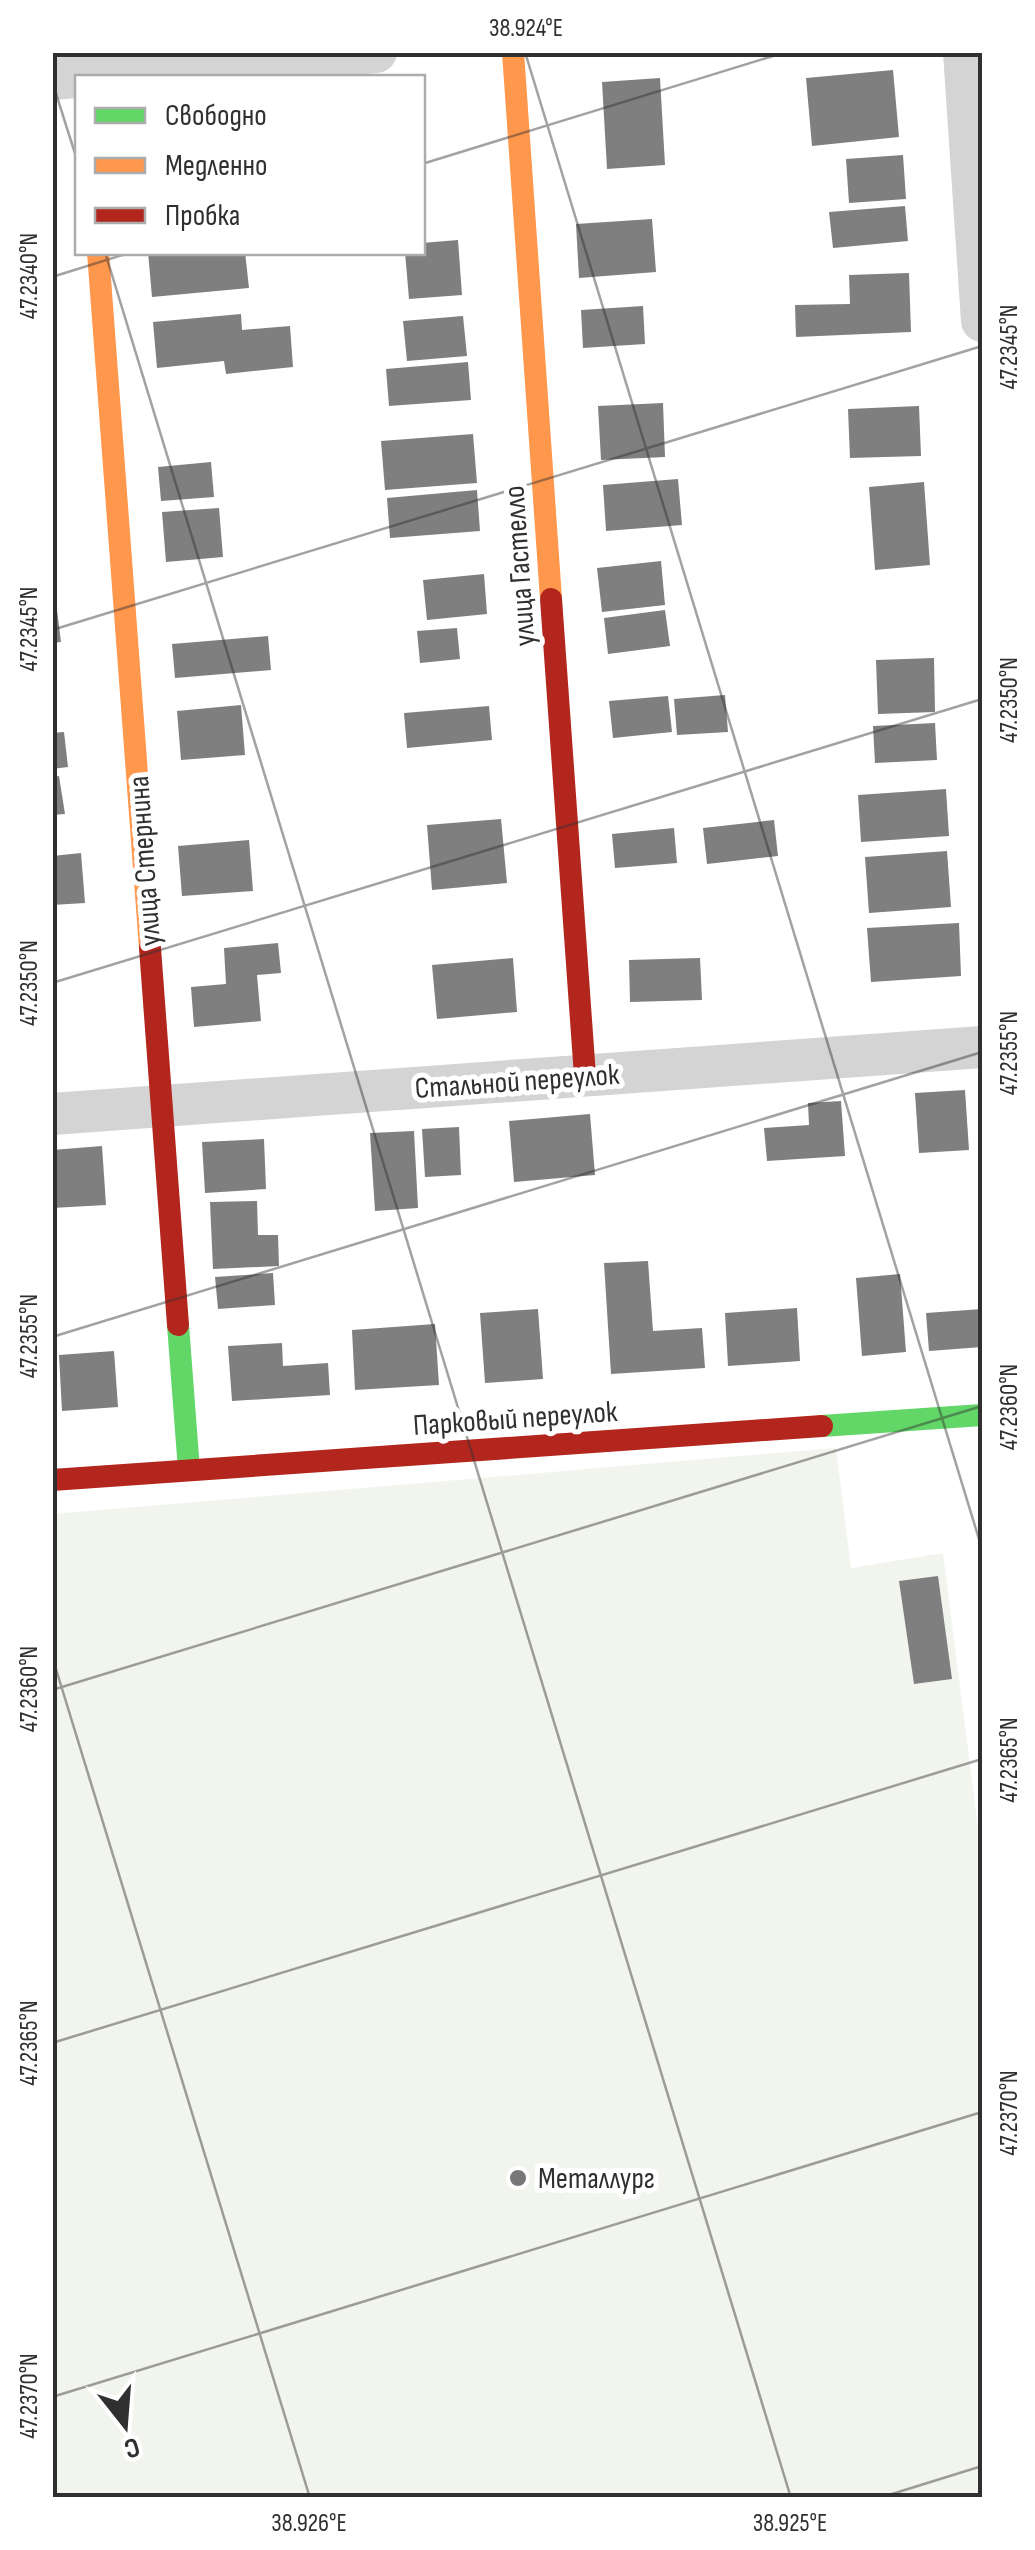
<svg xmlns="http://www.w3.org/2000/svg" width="1035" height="2550" font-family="'Sofia Sans Condensed',sans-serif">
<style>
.green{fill:#f2f5ed}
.building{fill:#7f7f7f}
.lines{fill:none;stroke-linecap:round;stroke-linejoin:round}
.street{stroke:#d4d4d4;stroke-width:42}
.fast{stroke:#63d668;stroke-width:22}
.slow{stroke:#ff974d;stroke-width:22}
.jam{stroke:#b3261e;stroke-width:22}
.ticks{fill:none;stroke:#303030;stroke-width:2.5;stroke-opacity:0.45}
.poi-dot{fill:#787878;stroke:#fff;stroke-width:4}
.labels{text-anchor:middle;stroke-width:10;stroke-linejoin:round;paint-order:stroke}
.street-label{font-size:30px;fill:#303030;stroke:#fff}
.poi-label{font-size:30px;fill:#303030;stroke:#fff;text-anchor:start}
.neatline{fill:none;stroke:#303030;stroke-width:4}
.ticks-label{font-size:25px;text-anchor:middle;fill:#303030}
</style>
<rect width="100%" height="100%" fill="#fff"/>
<path class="green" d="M 836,1448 L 851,1568 L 943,1553 L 982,1859 L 982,2497 L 53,2498 L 53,1514 Z"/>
<g class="building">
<path d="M 893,70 L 899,137 L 812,146 L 806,78 Z"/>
<path d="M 660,78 L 665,165 L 607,169 L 602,82 Z"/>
<path d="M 903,155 L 906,199 L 849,203 L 846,159 Z"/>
<path d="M 905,206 L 908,241 L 833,248 L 829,212 Z"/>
<path d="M 652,219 L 656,272 L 579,278 L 576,224 Z"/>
<path d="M 458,240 L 462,295 L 409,299 L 405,252 L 422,252 L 422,243 Z"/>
<path d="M 148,252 L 245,252 L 249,288 L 152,297 Z"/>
<path d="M 909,273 L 911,332 L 796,337 L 795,305 L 850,304 L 849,275 Z"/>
<path d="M 643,306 L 645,344 L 583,348 L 581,310 Z"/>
<path d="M 241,314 L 242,330 L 290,326 L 293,367 L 226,374 L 224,361 L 157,368 L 153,322 Z"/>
<path d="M 463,316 L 467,356 L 407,361 L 403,321 Z"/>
<path d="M 468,362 L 471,400 L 389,406 L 386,369 Z"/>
<path d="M 663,403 L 665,457 L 601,460 L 598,406 Z"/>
<path d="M 919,406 L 921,456 L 850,458 L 848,409 Z"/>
<path d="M 473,434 L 477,483 L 385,490 L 381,441 Z"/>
<path d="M 211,462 L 214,497 L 161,501 L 158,467 Z"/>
<path d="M 678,479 L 682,525 L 606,531 L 603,485 Z"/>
<path d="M 924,482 L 930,565 L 875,570 L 869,487 Z"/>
<path d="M 477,490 L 480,531 L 390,538 L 387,498 Z"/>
<path d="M 219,508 L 223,557 L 166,562 L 162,512 Z"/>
<path d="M 661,561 L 665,605 L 602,612 L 597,568 Z"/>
<path d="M 484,574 L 487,614 L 427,620 L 423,580 Z"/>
<path d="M 52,594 L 55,594 L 61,642 L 52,643 Z"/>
<path d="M 665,610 L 670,646 L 608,654 L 604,618 Z"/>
<path d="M 457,628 L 460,659 L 420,663 L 417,631 Z"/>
<path d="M 268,636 L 271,670 L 175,678 L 172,644 Z"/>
<path d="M 934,658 L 935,712 L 878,714 L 876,660 Z"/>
<path d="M 725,695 L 728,732 L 677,735 L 674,699 Z"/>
<path d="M 668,696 L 672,732 L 613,738 L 609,701 Z"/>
<path d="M 241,705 L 245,755 L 181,760 L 177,711 Z"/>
<path d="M 489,706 L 492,740 L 407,748 L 404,713 Z"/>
<path d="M 935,723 L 937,760 L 875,763 L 873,726 Z"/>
<path d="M 64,732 L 68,767 L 52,769 L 52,733 Z"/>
<path d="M 59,776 L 65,814 L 52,815 L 52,777 Z"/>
<path d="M 946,789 L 949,836 L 861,842 L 858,795 Z"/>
<path d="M 501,819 L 507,883 L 432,890 L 427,825 Z"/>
<path d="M 774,820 L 778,856 L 707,864 L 703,828 Z"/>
<path d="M 674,828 L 677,863 L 615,868 L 612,834 Z"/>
<path d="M 249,840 L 253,891 L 182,896 L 178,846 Z"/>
<path d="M 947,851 L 951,907 L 869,913 L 865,857 Z"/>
<path d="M 81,853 L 85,903 L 52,905 L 52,856 Z"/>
<path d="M 959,923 L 961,976 L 871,982 L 867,928 Z"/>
<path d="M 278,943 L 281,973 L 257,975 L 261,1021 L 194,1027 L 191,987 L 226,984 L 224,948 Z"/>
<path d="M 513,958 L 517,1012 L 437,1019 L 432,965 Z"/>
<path d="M 700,958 L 702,1000 L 630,1002 L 629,960 Z"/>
<path d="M 965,1090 L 969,1150 L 919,1153 L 915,1093 Z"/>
<path d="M 841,1101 L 845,1156 L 767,1161 L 764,1128 L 809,1125 L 808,1103 Z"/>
<path d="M 590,1114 L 595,1175 L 514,1182 L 509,1121 Z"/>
<path d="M 459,1127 L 461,1175 L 425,1177 L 422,1129 Z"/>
<path d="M 414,1131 L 418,1208 L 375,1211 L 370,1133 Z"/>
<path d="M 264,1139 L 266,1189 L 205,1193 L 202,1142 Z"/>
<path d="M 102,1146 L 106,1205 L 52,1208 L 52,1150 Z"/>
<path d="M 257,1201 L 258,1235 L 278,1235 L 279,1266 L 213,1269 L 210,1202 Z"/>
<path d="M 648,1261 L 653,1331 L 702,1328 L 705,1368 L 611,1374 L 604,1263 Z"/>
<path d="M 273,1273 L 275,1305 L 218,1309 L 215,1277 Z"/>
<path d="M 900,1274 L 906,1352 L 862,1356 L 856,1278 Z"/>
<path d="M 797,1308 L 800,1361 L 728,1366 L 725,1313 Z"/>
<path d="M 538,1309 L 543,1379 L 485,1383 L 480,1313 Z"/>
<path d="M 982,1309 L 982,1347 L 929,1351 L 926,1313 Z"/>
<path d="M 435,1324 L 439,1385 L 355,1390 L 352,1330 Z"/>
<path d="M 282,1343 L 283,1366 L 328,1363 L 330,1395 L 232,1401 L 228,1346 Z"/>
<path d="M 114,1351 L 118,1407 L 62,1411 L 59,1355 Z"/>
<path d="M 938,1576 L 952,1679 L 914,1684 L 899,1581 Z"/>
</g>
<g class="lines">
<g class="street">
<path d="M 964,52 L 982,321"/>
<path d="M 52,79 L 376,52"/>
<path d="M 52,1114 L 982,1047"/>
</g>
<g class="fast">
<path d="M 178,1325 L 189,1470"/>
<path d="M 822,1426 L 982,1415"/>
</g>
<g class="slow">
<path d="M 513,52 L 551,599"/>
<path d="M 98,252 L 150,948"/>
</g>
<g class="jam">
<path d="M 551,599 L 585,1076"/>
<path d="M 150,948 L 178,1325"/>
<path d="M 52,1480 L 822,1426"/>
</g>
</g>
<path class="ticks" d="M 525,52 L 982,1549M 52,81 L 78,163M 422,164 L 786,52M 105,252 L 791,2498M 52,277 L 132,252M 52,630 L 982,346M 52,983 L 982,699M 52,1337 L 982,1052M 52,1656 L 310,2498M 52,1690 L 982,1406M 52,2043 L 982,1759M 52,2397 L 982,2112M 879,2498 L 982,2466"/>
<circle class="poi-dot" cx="518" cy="2178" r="10"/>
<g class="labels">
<g class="street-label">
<text transform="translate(519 566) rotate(-94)" y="10">улица Гастелло</text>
<text transform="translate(144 861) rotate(-94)" y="10">улица Стернина</text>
<text transform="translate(517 1081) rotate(-4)" y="10">Стальной переулок</text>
<text transform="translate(515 1418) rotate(-4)" y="10">Парковый переулок</text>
</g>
<g class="poi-label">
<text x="538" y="2188">Металлург</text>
</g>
</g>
<rect width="1035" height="2550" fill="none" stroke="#ffffff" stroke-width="110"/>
<rect x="75" y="75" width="350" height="180" fill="#ffffff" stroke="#acacac" stroke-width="2.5"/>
<rect x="95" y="108" width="50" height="15" fill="#63d668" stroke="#acacac" stroke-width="2.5"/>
<text x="165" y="125" font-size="30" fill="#303030">Свободно</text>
<rect x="95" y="158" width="50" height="15" fill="#ff974d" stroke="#acacac" stroke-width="2.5"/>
<text x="165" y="175" font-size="30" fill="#303030">Медленно</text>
<rect x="95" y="208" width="50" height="15" fill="#b3261e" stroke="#acacac" stroke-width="2.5"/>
<text x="165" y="225" font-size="30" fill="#303030">Пробка</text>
<g transform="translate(125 2425) rotate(163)" stroke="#ffffff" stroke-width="8" paint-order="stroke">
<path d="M0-8L18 38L0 25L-18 38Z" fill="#303030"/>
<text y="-15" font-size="28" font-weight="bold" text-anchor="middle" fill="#303030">С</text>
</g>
<rect x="55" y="55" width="925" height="2440" class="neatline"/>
<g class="ticks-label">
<text x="526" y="36">38.924°E</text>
<text transform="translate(28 276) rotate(-90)" y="9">47.2340°N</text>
<text transform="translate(1008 347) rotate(-90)" y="9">47.2345°N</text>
<text transform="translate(28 629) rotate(-90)" y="9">47.2345°N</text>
<text transform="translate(1008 700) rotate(-90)" y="9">47.2350°N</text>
<text transform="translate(28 983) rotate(-90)" y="9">47.2350°N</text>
<text transform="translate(1008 1053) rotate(-90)" y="9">47.2355°N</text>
<text transform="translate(28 1336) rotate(-90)" y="9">47.2355°N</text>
<text transform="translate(1008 1407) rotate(-90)" y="9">47.2360°N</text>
<text transform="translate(28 1689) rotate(-90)" y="9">47.2360°N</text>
<text transform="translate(1008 1760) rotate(-90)" y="9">47.2365°N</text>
<text transform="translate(28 2043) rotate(-90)" y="9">47.2365°N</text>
<text transform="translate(1008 2113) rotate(-90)" y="9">47.2370°N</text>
<text transform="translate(28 2396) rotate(-90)" y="9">47.2370°N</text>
<text x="309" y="2531">38.926°E</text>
<text x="790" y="2531">38.925°E</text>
</g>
</svg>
